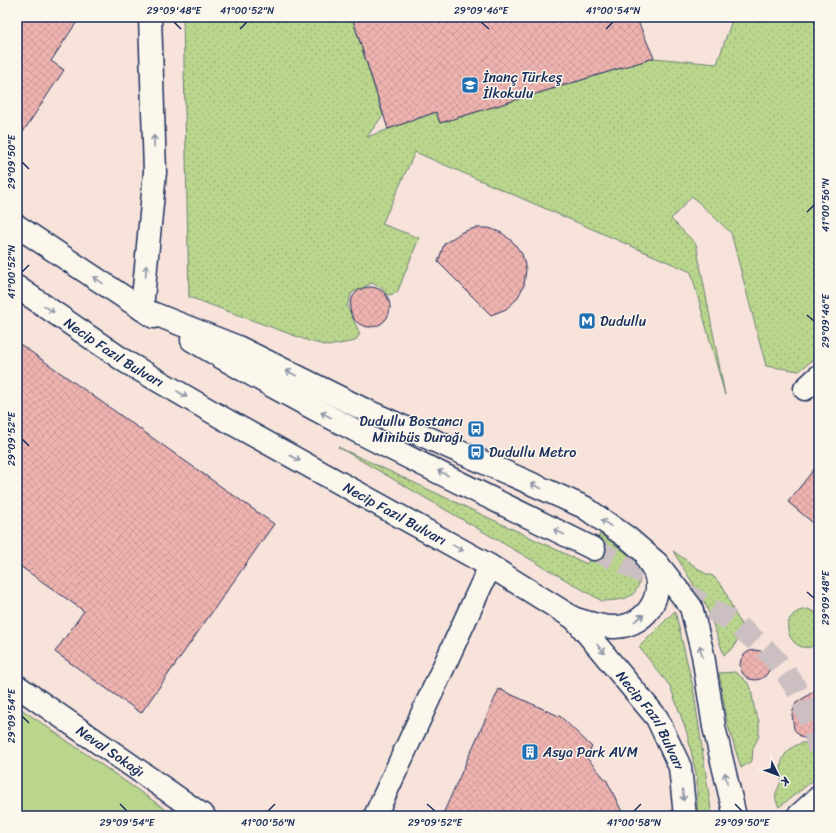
<svg xmlns="http://www.w3.org/2000/svg" width="836" height="833" font-family="Sriracha,sans-serif">
<style>
.grass{fill:url(#grass-dots);stroke:#6a8275}
.green{fill:#bad58c;stroke:#6a8275}
.building{fill:url(#building-cross-hatch);stroke:#1b2f5e}
.lines{fill:none;stroke-linecap:round;stroke-linejoin:round}
.major-tunnel{stroke:#cbbfc1;stroke-width:22;stroke-dasharray:22 11;stroke-linecap:butt}
.minor-casing{stroke:#1b2f5e;stroke-width:25}
.major-casing{stroke:#1b2f5e;stroke-width:25}
.minor{stroke:#fbf7ec;stroke-width:22}
.major{stroke:#fbf7ec;stroke-width:22}
.oneway{stroke:#8b93a5}
.ticks{fill:none;stroke:#1b2f5e;stroke-width:1.5}
.labels{text-anchor:middle;stroke-width:3;stroke-linejoin:round;paint-order:stroke}
.poi-label{font-size:14px;fill:#1b2f5e;stroke:#fbf7ec;text-anchor:start}
.street-label{font-size:14px;fill:#1b2f5e;stroke:#fbf7ec}
.neatline{fill:none;stroke:#1b2f5e;stroke-width:1.5}
.ticks-label{font-size:10px;text-anchor:middle;fill:#1b2f5e}
</style>
<defs>
<pattern id="grass-dots" width="8" height="8" patternUnits="userSpaceOnUse"><rect width="8" height="8" fill="#bad58c"/><path d="M2 2h.1M6 6h.1" fill="none" stroke="#9fb77b" stroke-width="1.8" stroke-linecap="round"/></pattern>
<pattern id="building-cross-hatch" width="8" height="8" patternUnits="userSpaceOnUse"><rect width="8" height="8" fill="#eeb3af"/><path d="M0 0l8 8M0 8l8-8" fill="none" stroke="#cc9a99"/></pattern>
</defs>
<rect width="100%" height="100%" fill="#f7e3da"/>
<filter id="ink" filterUnits="userSpaceOnUse"><feTurbulence type="fractalNoise" baseFrequency=".025" numOctaves="2"/><feDisplacementMap in="SourceGraphic" scale="8" xChannelSelector="R" yChannelSelector="G"/><feConvolveMatrix kernelMatrix="1 2 1 2 8 2 1 2 1" color-interpolation-filters="sRGB"/></filter>
<g filter="url(#ink)">
<g class="grass">
<path d="M 183,17 L 352,17 L 383,115 L 367,137 L 436,112 L 440,123 L 654,58 L 717,64 L 733,17 L 819,17 L 819,355 L 799,371 L 766,366 L 731,233 L 692,196 L 671,219 L 696,244 L 725,395 L 691,272 L 415,152 L 382,224 L 419,238 L 397,293 L 388,295 L 381,288 L 372,283 L 352,293 L 347,306 L 360,334 L 355,341 L 328,346 L 309,341 L 189,297 Z"/>
<path d="M 338,447 L 587,564 L 600,534 L 632,557 L 642,569 C 638,598 630,600 602,601 Z"/>
<path d="M 673,551 L 706,574 L 713,576 L 724,588 L 733,610 L 741,624 L 741,632 L 734,647 L 724,655 L 706,605 Z"/>
<path d="M 808,609 L 819,614 L 819,642 C 794,664 769,613 808,609 Z"/>
<path d="M 675,611 L 693,687 L 712,816 L 697,816 L 697,778 L 687,733 L 670,686 L 639,647 Z"/>
<path d="M 735,672 L 747,682 L 751,689 L 755,712 L 759,720 L 759,736 L 753,748 L 752,761 L 741,768 L 727,722 L 719,673 Z"/>
<path d="M 801,743 L 819,743 L 819,776 L 779,807 C 772,794 777,793 781,781 C 783,776 781,771 781,766 C 782,754 791,747 801,743 Z"/>
</g>
<path class="green" d="M 17,706 L 175,816 L 17,816 Z"/>
<g class="building">
<path d="M 17,17 L 80,17 L 51,61 L 64,70 L 17,141 Z"/>
<path d="M 352,17 L 636,17 L 654,58 L 440,123 L 436,112 L 388,129 Z"/>
<path d="M 475,228 L 489,228 L 502,233 L 513,242 L 522,254 L 526,269 L 524,285 L 517,299 L 506,309 L 491,315 L 438,262 L 444,244 L 462,232 Z"/>
<circle cx="370" cy="307" r="20"/>
<path d="M 17,342 L 274,524 L 141,713 L 55,652 L 84,611 L 17,564 Z"/>
<path d="M 819,463 L 819,528 L 788,502 Z"/>
<circle cx="755" cy="665" r="15"/>
<path d="M 819,688 L 819,748 L 799,735 L 794,729 L 792,714 L 796,703 Z"/>
<path d="M 499,689 L 561,717 L 592,747 L 586,757 L 607,781 L 624,816 L 442,816 Z"/>
</g>
<g class="lines">
<path class="major-tunnel" d="M 594,549 C 662,584 753,617 794,685 C 806,706 813,727 819,750"/>
<g class="minor-casing">
<g id="minor">
<path d="M 142,309 L 155,172 L 150,17"/>
<path d="M 805,389 L 819,376"/>
<path id="s1" d="M 17,686 L 204,816"/>
<path d="M 375,816 L 490,566"/>
</g>
</g>
<g class="major-casing">
<g id="major">
<path d="M 17,226 L 154,317"/>
<path id="s2" d="M 17,287 L 126,362 L 226,420 L 490,566 L 575,619 L 657,718 L 680,767 L 685,816"/>
<path d="M 142,309 L 238,347 L 363,409 L 584,507 L 628,538 L 657,563 L 691,607 L 703,655 L 714,727 L 735,816"/>
<path d="M 192,340 C 322,418 459,482 594,549"/>
<path d="M 575,619 C 587,622 603,628 615,627 C 649,626 670,589 648,561"/>
<path d="M 798,816 L 819,797"/>
</g>
</g>
<use href="#minor" class="minor"/>
<use href="#major" class="major"/>
</g>
<defs><path id="oneway-shaft" d="M-6 0H5M1.5-3L5.5 0L1.5 3" fill="none" stroke-width="1.6" stroke-linecap="round" stroke-linejoin="round"/></defs>
<g class="oneway">
<use href="#oneway-shaft" transform="translate(154 141) rotate(-92)"/>
<use href="#oneway-shaft" transform="translate(146 271) rotate(-85)"/>
<use href="#oneway-shaft" transform="translate(98 280) rotate(-146)"/>
<use href="#oneway-shaft" transform="translate(49 309) rotate(35)"/>
<use href="#oneway-shaft" transform="translate(291 373) rotate(-153)"/>
<use href="#oneway-shaft" transform="translate(182 394) rotate(30)"/>
<use href="#oneway-shaft" transform="translate(326 415) rotate(-153)"/>
<use href="#oneway-shaft" transform="translate(295 458) rotate(29)"/>
<use href="#oneway-shaft" transform="translate(443 473) rotate(-153)"/>
<use href="#oneway-shaft" transform="translate(536 486) rotate(-156)"/>
<use href="#oneway-shaft" transform="translate(606 523) rotate(-145)"/>
<use href="#oneway-shaft" transform="translate(559 532) rotate(-153)"/>
<use href="#oneway-shaft" transform="translate(458 548) rotate(29)"/>
<use href="#oneway-shaft" transform="translate(639 618) rotate(-36)"/>
<use href="#oneway-shaft" transform="translate(601 649) rotate(49)"/>
<use href="#oneway-shaft" transform="translate(701 651) rotate(-103)"/>
<use href="#oneway-shaft" transform="translate(726 778) rotate(-102)"/>
<use href="#oneway-shaft" transform="translate(683 795) rotate(85)"/>
</g>
</g>
<path class="ticks" d="M 174,22 L 181,29M 481,22 L 489,29M 240,29 L 247,22M 606,29 L 613,22M 22,162 L 29,169M 807,212 L 814,205M 22,272 L 29,265M 807,315 L 814,321M 22,439 L 29,446M 807,592 L 814,598M 22,716 L 29,723M 120,804 L 127,811M 427,804 L 435,811M 735,804 L 742,811M 268,811 L 275,804M 634,811 L 641,804"/>
<defs>
<g id="school-square" transform="scale(0.9)"><rect x="-9" y="-9" width="18" height="18" rx="4" fill="#1f6fb2" stroke="#fbf7ec"/><path d="M0-5L7-2L0 1L-7-2ZM-4 1L0 2.5L4 1V4Q0 6-4 4Z" fill="#fff"/></g>
<g id="metro-square" transform="scale(0.9)"><rect x="-9" y="-9" width="18" height="18" rx="4" fill="#1f6fb2" stroke="#fbf7ec"/><path d="M-5.5 5V-5H-3L0 0L3-5H5.5V5H3V-.5L0 4L-3-.5V5Z" fill="#fff"/></g>
<g id="bus-square" transform="scale(0.9)"><rect x="-9" y="-9" width="18" height="18" rx="4" fill="#1f6fb2" stroke="#fbf7ec"/><path d="M-5-6H5V4H4V6H2V4H-2V6H-4V4H-5ZM-3.5-4V0h7V-4ZM-3.5 1.2v1.5H-2V1.2ZM2 1.2v1.5H3.5V1.2Z" fill="#fff"/></g>
<g id="building-square" transform="scale(0.9)"><rect x="-9" y="-9" width="18" height="18" rx="4" fill="#1f6fb2" stroke="#fbf7ec"/><path d="M-4-6H4V6H1V3H-1V6H-4ZM-2.5-4.3h1.7v1.8h-1.7ZM.8-4.3h1.7v1.8H.8ZM-2.5-1h1.7V.8h-1.7ZM.8-1h1.7V.8H.8Z" fill="#fff"/></g>
</defs>
<g fill-rule="evenodd">
<use href="#school-square" x="470" y="85"/>
<use href="#metro-square" x="587" y="321"/>
<use href="#bus-square" x="476" y="429"/>
<use href="#bus-square" x="476" y="452"/>
<use href="#building-square" x="530" y="752"/>
</g>
<g class="labels">
<g class="poi-label">
<text x="483" y="82">İnanç Türkeş<tspan x="483" dy="16">İlkokulu</tspan></text>
<text x="600" y="326">Dudullu</text>
<text x="463" y="426" text-anchor="end">Dudullu Bostancı<tspan x="463" dy="16">Minibüs Durağı</tspan></text>
<text x="489" y="457">Dudullu Metro</text>
<text x="543" y="757">Asya Park AVM</text>
</g>
<g class="street-label">
<text dy="5" stroke="none"><textPath href="#s2" startOffset="117">Necip Fazıl Bulvarı</textPath></text>
<text dy="5" stroke="none"><textPath href="#s2" startOffset="441">Necip Fazıl Bulvarı</textPath></text>
<text dy="5" stroke="none"><textPath href="#s2" startOffset="777">Necip Fazıl Bulvarı</textPath></text>
<text dy="5" stroke="none"><textPath href="#s1" startOffset="114">Neval Sokağı</textPath></text>
</g>
</g>
<rect width="836" height="833" fill="none" stroke="#fbf7ec" stroke-width="44"/>
<g transform="translate(778 775) rotate(132)" stroke="#fbf7ec" stroke-width="3" paint-order="stroke">
<path d="M0-3L7 15L0 10L-7 15Z" fill="#1b2f5e"/>
<text y="-6" font-size="11" font-weight="bold" text-anchor="middle" fill="#1b2f5e">K</text>
</g>
<rect x="22" y="22" width="792" height="789" class="neatline"/>
<g class="ticks-label">
<text x="174" y="14">29°09'48"E</text>
<text x="247" y="14">41°00'52"N</text>
<text x="481" y="14">29°09'46"E</text>
<text x="613" y="14">41°00'54"N</text>
<text transform="translate(11 162) rotate(-90)" y="4">29°09'50"E</text>
<text transform="translate(825 205) rotate(-90)" y="4">41°00'56"N</text>
<text transform="translate(11 272) rotate(-90)" y="4">41°00'52"N</text>
<text transform="translate(825 321) rotate(-90)" y="4">29°09'46"E</text>
<text transform="translate(11 439) rotate(-90)" y="4">29°09'52"E</text>
<text transform="translate(825 598) rotate(-90)" y="4">29°09'48"E</text>
<text transform="translate(11 716) rotate(-90)" y="4">29°09'54"E</text>
<text x="127" y="826">29°09'54"E</text>
<text x="268" y="826">41°00'56"N</text>
<text x="435" y="826">29°09'52"E</text>
<text x="634" y="826">41°00'58"N</text>
<text x="742" y="826">29°09'50"E</text>
</g>
</svg>
